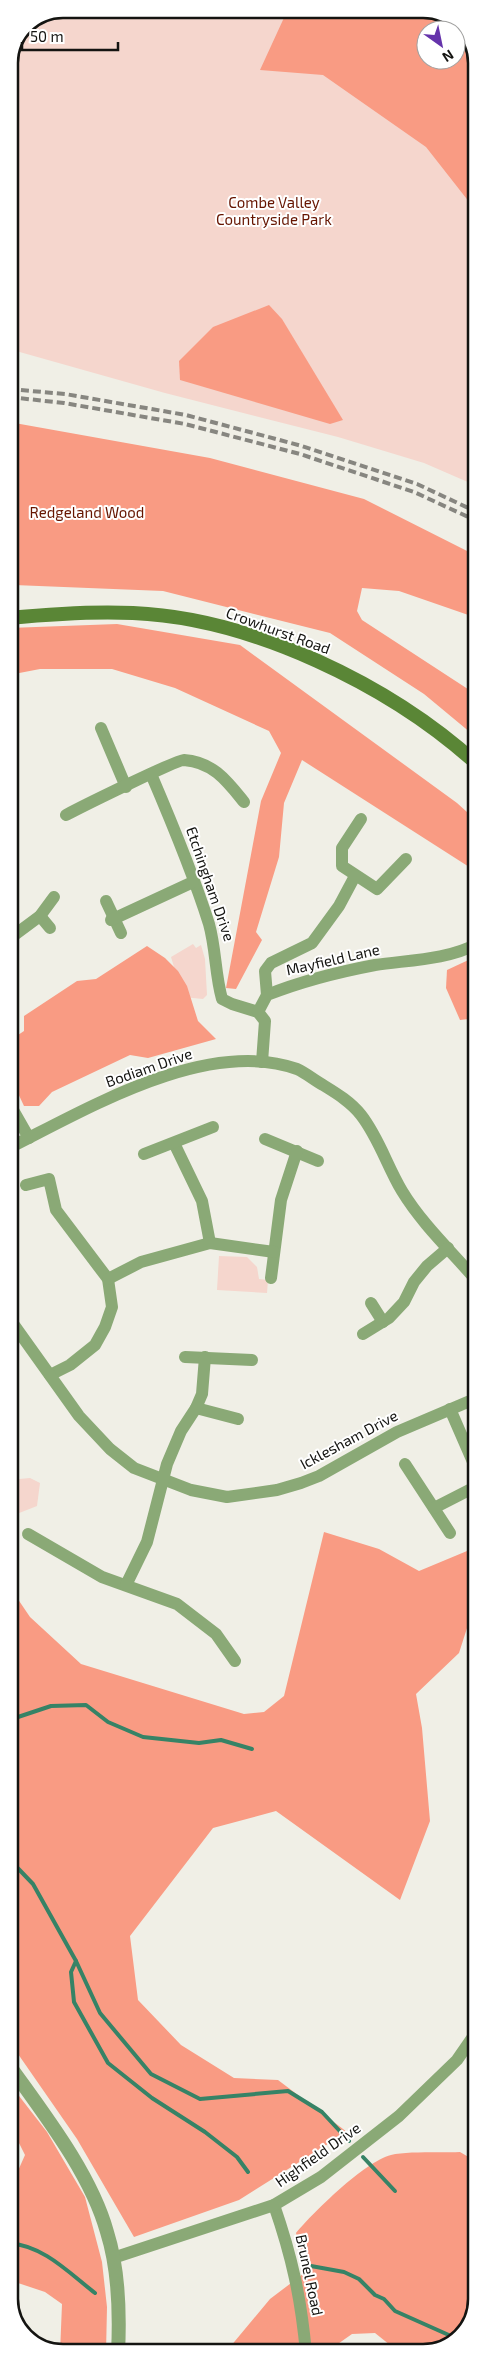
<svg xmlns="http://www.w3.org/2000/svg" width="486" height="2362" font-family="'Exo 2',sans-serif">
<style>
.green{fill:#f5d6cd;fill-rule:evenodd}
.forest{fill:#f99b83;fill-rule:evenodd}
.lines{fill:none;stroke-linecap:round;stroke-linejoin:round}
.stream{stroke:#368366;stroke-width:4}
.minor{stroke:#8aa976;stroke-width:12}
.tertiary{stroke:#8aa976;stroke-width:14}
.secondary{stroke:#5a8636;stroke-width:14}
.rail{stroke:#878680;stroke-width:4;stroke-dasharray:8 4;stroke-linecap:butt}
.labels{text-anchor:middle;stroke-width:4;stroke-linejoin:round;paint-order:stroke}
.park-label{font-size:15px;fill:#661500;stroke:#fff}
.street-label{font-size:15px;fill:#141411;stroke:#fff}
.rim{fill:none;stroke:#141411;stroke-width:2.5}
</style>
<rect width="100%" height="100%" fill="#f0efe6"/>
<g class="green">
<path d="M 63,9 L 430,9 L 461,24 L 477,55 L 477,486 L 424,463 L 338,437 L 165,393 L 9,349 L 9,62 L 25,24 ZM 426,30 L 456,30 L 456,60 L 426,60 Z"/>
<path d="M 193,944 L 196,948 L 201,945 L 205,959 L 207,995 L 203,999 L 183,997 L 171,957 Z"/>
<path d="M 219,1256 L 247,1257 L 257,1267 L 259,1279 L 268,1280 L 267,1293 L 217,1290 Z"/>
<path d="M 30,1478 L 40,1483 L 37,1506 L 9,1517 L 9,1480 Z"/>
</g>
<g class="forest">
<path d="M 288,9 L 430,9 L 461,24 L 477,55 L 477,212 L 426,147 L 323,75 L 260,70 ZM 426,30 L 456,30 L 456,60 L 426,60 Z"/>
<path d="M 269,305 L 282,319 L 343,420 L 330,424 L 180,380 L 179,361 L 213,327 Z"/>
<path d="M 9,422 L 210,458 L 364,499 L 477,556 L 477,618 L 399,591 L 362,588 L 357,611 L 362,620 L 477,695 L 477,738 L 424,694 L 330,633 L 163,591 L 14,585 L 9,587 Z"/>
<path d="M 117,624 L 240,645 L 457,803 L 477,821 L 477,872 L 302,760 L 284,803 L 279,857 L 256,932 L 262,940 L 236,989 L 226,988 L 261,801 L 281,753 L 269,731 L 175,688 L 112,669 L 40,669 L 9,675 L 9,628 Z"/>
<path d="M 147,946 L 165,958 L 178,971 L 187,986 L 198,1021 L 216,1039 L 148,1058 L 130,1055 L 52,1092 L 39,1106 L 24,1106 L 9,1074 L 9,1041 L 24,1031 L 24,1016 L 77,981 L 96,979 Z"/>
<path d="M 477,956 L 477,1018 L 460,1020 L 446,988 L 447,970 Z"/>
<path d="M 324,1532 L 379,1549 L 419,1571 L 467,1551 L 476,1600 L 459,1653 L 416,1694 L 422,1728 L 430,1821 L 400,1900 L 276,1811 L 213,1828 L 130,1936 L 138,2000 L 181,2045 L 234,2078 L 278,2080 L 347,2132 L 239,2200 L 134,2237 L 77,2139 L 9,2041 L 9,1586 L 30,1617 L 81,1664 L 244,1714 L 264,1712 L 284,1696 Z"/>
<path d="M 9,2083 L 47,2132 L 85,2197 L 102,2262 L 107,2307 L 106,2353 L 60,2353 L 62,2304 L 45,2292 L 9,2280 L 9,2191 L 25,2155 L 9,2123 Z"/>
<path d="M 460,2152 L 477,2162 L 477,2300 L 464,2335 L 431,2353 L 400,2353 L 375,2333 L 352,2334 L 325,2353 L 225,2353 L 270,2299 L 307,2271 L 296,2233 C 314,2212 364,2162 391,2155 C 407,2151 442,2153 460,2152 Z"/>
</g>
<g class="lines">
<g class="stream">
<path d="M 9,1720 L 51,1706 L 86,1705 L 108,1722 L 143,1737 L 199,1743 L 221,1740 L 252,1749"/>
<path d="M 9,1859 L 33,1884 L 76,1961 L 100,2013 L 151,2074 L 200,2099 L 288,2091 L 322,2112 L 349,2141"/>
<path d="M 76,1961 L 71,1972 L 74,2002 L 108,2063 L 152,2098 L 205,2132 L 237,2157 L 248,2172"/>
<path d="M 363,2157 L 395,2191"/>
<path d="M 9,2243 C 44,2246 68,2272 95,2293"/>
<path d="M 311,2266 L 344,2272 L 359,2279 L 375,2295 L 384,2299 L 395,2311 L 451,2336"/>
</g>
<g class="minor">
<path d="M 101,728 L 126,787"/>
<path d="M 151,774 C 172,823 193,873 209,924 C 216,949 215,974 222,999 L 232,1004 L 258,1012"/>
<path d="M 66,815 C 81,807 176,760 184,760 C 213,762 227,781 244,802"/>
<path d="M 361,819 L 342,848 L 342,866 L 377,889 L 406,859"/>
<path d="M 106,901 L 121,933"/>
<path d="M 40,916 L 50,928"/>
<path d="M 111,920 L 193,882"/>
<path d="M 9,939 L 40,916 L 54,897"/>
<path d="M 267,995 L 265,971 L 271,963 L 312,943 L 339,906 L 355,876"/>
<path d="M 262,1062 L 265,1021 L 258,1012 L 267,995 C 302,981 338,972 375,965 C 408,960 447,960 477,944"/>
<path d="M 9,1103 L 29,1138"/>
<path d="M 265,1139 L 318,1161"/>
<path d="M 174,1143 L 202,1201 L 210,1243"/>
<path d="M 9,1148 C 87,1109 207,1037 297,1069 C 306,1073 314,1080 323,1085 C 336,1093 351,1102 361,1115 C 379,1138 387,1166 402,1191 C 422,1224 452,1252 477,1281"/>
<path d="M 144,1154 L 213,1127"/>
<path d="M 26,1185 L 49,1179 L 56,1210 L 108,1279 L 112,1307 L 105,1327 L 95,1345 L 70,1365 L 50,1375"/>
<path d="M 271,1278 L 281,1200 L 297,1151"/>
<path d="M 108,1279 L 141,1262 L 210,1243 L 274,1252"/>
<path d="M 371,1303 L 383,1322"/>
<path d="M 9,1318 L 79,1416 L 110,1449 L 134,1468 L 191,1490 L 227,1497 L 277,1490 L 301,1483 L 319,1476 L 397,1432 L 477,1398"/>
<path d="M 363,1334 L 389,1318 L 404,1302 L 414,1282 L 427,1266 L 448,1248"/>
<path d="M 185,1357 L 252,1360"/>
<path d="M 196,1408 L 238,1419"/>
<path d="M 450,1409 L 477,1471"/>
<path d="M 405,1464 L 450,1533"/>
<path d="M 434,1508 L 477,1486"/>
<path d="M 28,1534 L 102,1577 L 177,1604 L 216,1634 L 235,1661"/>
<path d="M 126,1585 L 147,1542 L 167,1464 L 181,1431 L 196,1408 L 202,1394 L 205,1357"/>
<path d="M 274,2205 C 292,2257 301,2298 306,2353"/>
<path d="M 113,2258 L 274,2205 L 321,2177 L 399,2116 L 457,2060 L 477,2031"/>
</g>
<path class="tertiary" d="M 9,2065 C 44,2114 91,2174 107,2232 C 119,2270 120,2313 118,2353"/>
<path class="secondary" d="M 9,618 C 50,614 92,611 133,613 C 252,618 390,685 477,764"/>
<g class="rail">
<path d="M 9,389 L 65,394 L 186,415 L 302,446 L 417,484 L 477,512"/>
<path d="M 9,397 L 64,403 L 185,424 L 300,454 L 414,492 L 477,521"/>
</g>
</g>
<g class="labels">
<g class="park-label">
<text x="274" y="208">Combe Valley<tspan x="274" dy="17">Countryside Park</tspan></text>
<text x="87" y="518">Redgeland Wood</text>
</g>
<g class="street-label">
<text transform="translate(278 631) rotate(20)" y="5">Crowhurst Road</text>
<text transform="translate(210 884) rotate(71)" y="5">Etchingham Drive</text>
<text transform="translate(333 960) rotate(-13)" y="5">Mayfield Lane</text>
<text transform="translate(149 1068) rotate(-19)" y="5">Bodiam Drive</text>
<text transform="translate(349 1440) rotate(-28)" y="5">Icklesham Drive</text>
<text transform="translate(318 2155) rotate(-35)" y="5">Highfield Drive</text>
<text transform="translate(309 2275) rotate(78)" y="5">Brunel Road</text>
</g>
</g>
<path d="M0 0H486V2362H0ZM63 18H423A45 45 0 0 1 468 63V2299A45 45 0 0 1 423 2344H63A45 45 0 0 1 18 2299V63A45 45 0 0 1 63 18Z" fill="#fff" fill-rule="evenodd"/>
<path class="rim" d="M63 18H423A45 45 0 0 1 468 63V2299A45 45 0 0 1 423 2344H63A45 45 0 0 1 18 2299V63A45 45 0 0 1 63 18Z"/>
<g transform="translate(441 45) rotate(147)"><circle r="24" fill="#ffffff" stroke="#a1a1a0"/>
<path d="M0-4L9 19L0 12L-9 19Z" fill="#6533ab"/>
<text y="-8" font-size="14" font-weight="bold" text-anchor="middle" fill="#141411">N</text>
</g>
<path d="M22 42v8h96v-8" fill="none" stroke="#141411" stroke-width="2.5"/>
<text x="30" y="42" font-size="15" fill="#141411" stroke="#ffffff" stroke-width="4" paint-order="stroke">50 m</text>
</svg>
